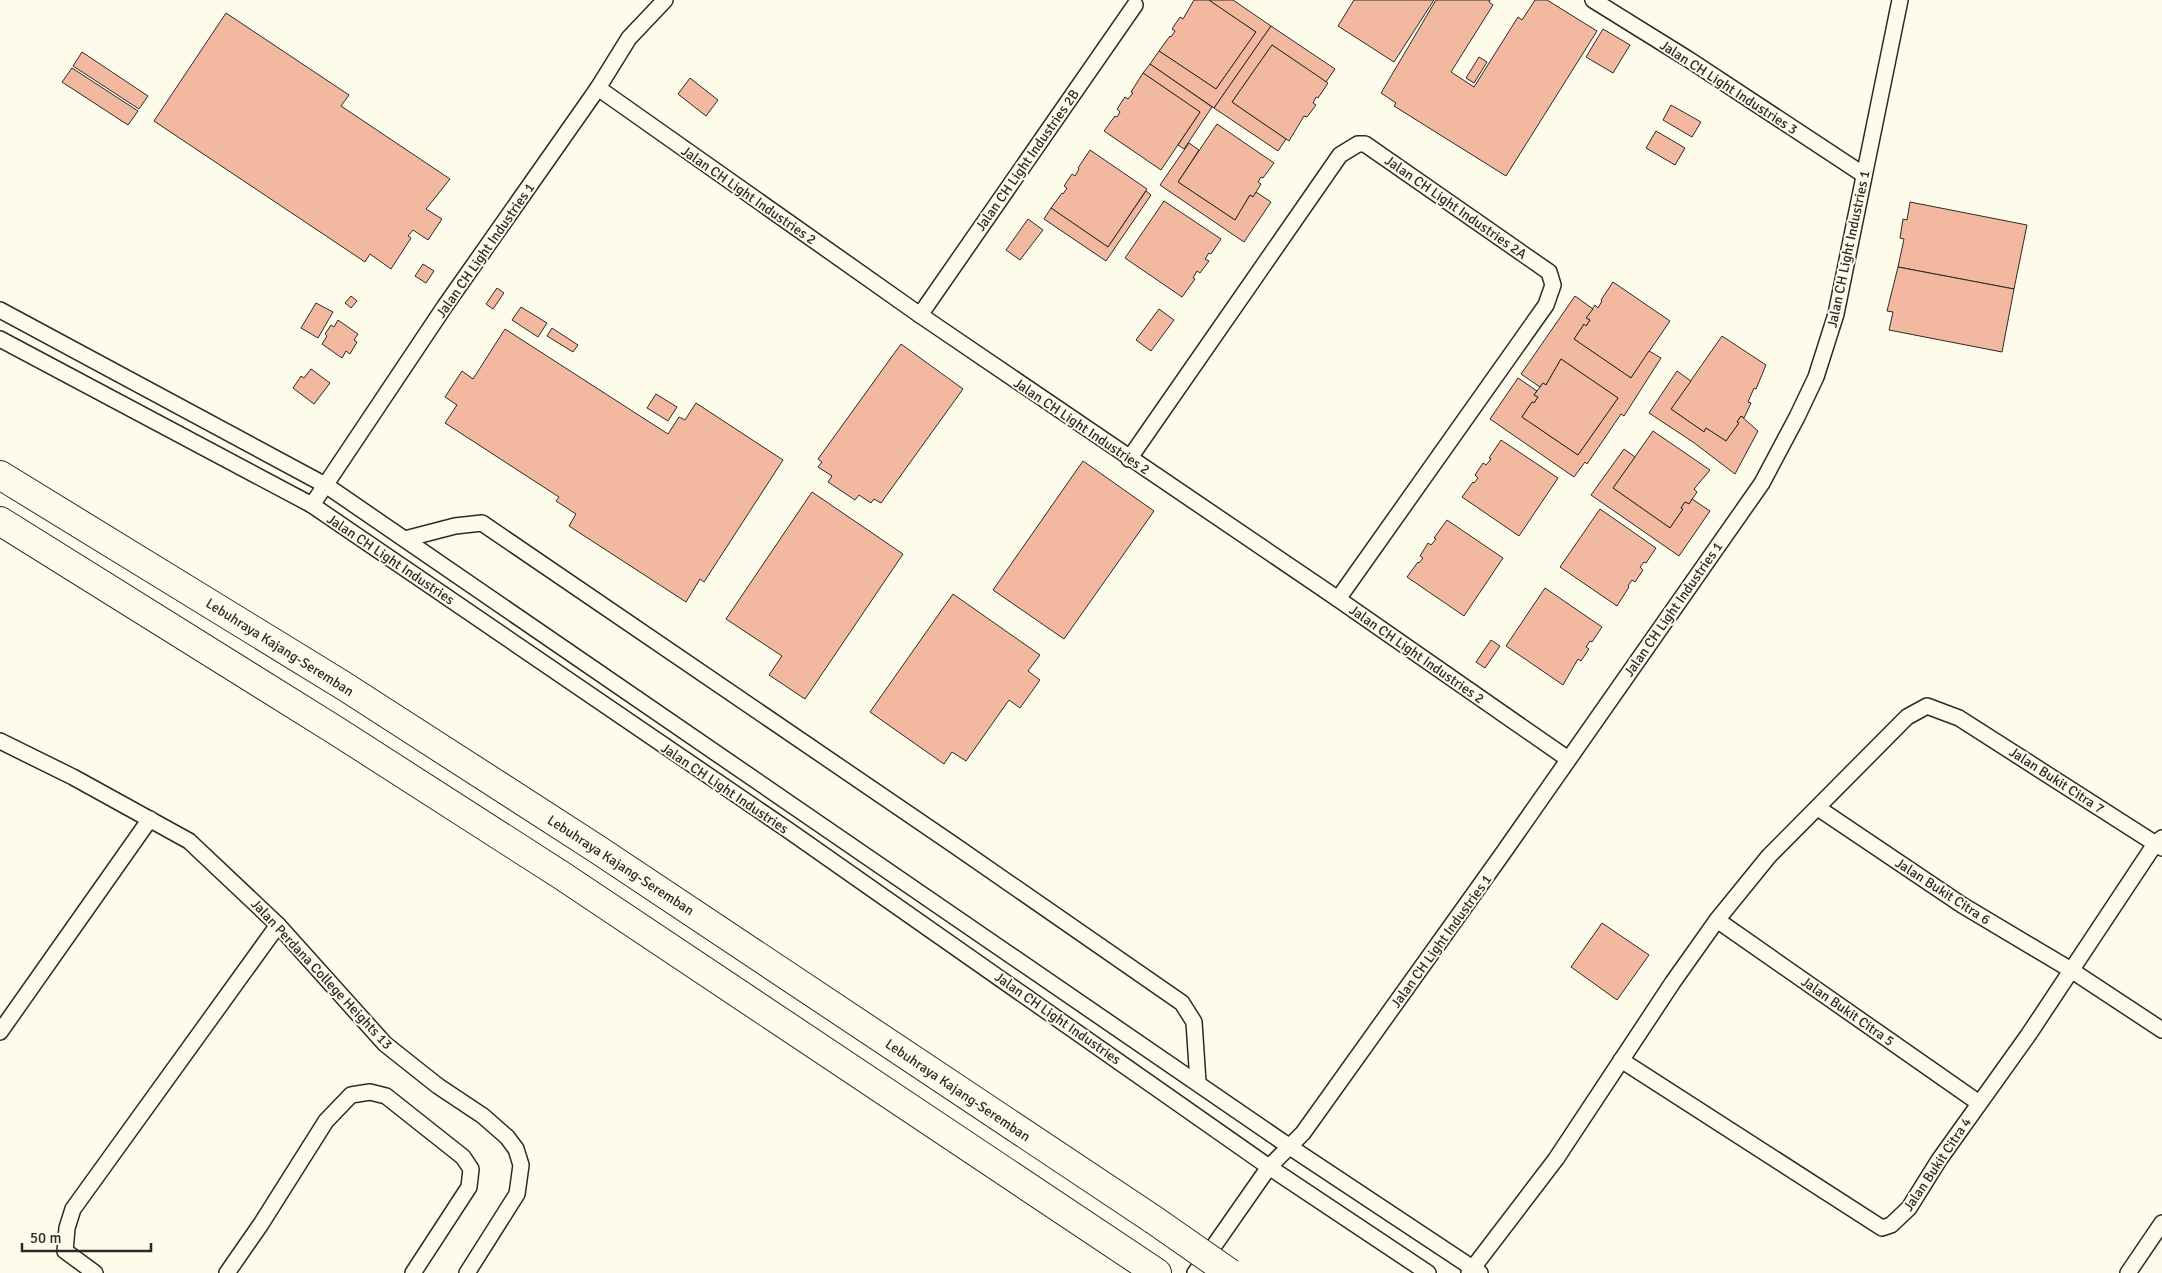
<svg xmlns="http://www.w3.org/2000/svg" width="2162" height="1273" font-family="Signika,sans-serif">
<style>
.building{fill:#f2b8a0;stroke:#2b2b2b}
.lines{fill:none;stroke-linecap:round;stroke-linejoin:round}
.street-casing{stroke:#2b2b2b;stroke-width:18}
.highway-casing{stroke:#2b2b2b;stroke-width:30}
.street{stroke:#fdfbea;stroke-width:15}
.highway{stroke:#fdfbea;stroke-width:28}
.highway-bridge-casing{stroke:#2b2b2b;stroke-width:30;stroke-linecap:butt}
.highway-bridge{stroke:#fdfbea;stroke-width:28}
.labels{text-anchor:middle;stroke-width:4;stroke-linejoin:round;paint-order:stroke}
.street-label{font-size:14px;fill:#2b2b2b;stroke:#fdfbea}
</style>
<rect width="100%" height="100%" fill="#fdfbea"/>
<g class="building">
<path d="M 1194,0 L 1209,0 L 1256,32 L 1216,89 L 1159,51 L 1170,36 L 1171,37 L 1175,31 L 1172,29 L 1180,17 L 1183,19 Z"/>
<path d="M 1209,0 L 1233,0 L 1271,26 L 1214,108 L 1150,64 L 1159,51 L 1216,89 L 1256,32 Z"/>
<path d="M 1354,0 L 1434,0 L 1394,62 L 1338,26 Z"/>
<path d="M 1436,0 L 1490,0 L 1489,2 L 1493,5 L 1451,72 L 1474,87 L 1518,17 L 1522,20 L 1535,0 L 1547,0 L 1597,31 L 1506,176 L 1394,106 L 1396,103 L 1381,93 Z"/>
<path d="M 226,13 L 349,95 L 341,106 L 450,179 L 426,209 L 442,219 L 428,240 L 413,230 L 408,236 L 411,238 L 391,269 L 370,254 L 365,262 L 154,121 Z"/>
<path d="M 1271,26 L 1335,69 L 1326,82 L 1272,45 L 1232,102 L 1286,139 L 1278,151 L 1214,108 Z"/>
<path d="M 1603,29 L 1630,45 L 1613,73 L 1586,57 Z"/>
<path d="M 1272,45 L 1328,83 L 1318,98 L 1316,97 L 1313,103 L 1316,105 L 1307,117 L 1304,116 L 1289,141 L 1232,102 Z"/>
<path d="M 82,52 L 148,96 L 139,109 L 73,66 Z"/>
<path d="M 1479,57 L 1487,62 L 1474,83 L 1466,78 Z"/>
<path d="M 1150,64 L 1212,107 L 1184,149 L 1178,145 L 1200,112 L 1143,73 Z"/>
<path d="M 72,68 L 138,111 L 128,125 L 62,82 Z"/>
<path d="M 1143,73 L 1200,112 L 1161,170 L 1104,131 L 1115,116 L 1117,117 L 1120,112 L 1117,109 L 1125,97 L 1128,99 L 1133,93 L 1131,92 Z"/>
<path d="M 690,78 L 718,100 L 706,116 L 678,94 Z"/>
<path d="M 1671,105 L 1701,122 L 1692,137 L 1663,120 Z"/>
<path d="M 1217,124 L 1274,163 L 1263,178 L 1261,177 L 1258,182 L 1261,184 L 1253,197 L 1250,195 L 1235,220 L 1178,182 Z"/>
<path d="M 1656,131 L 1685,148 L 1675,165 L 1646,148 Z"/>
<path d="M 1189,143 L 1199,150 L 1178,182 L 1235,220 L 1250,195 L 1253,197 L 1256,192 L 1271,202 L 1244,242 L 1160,185 Z"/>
<path d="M 1090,150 L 1147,189 L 1108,247 L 1051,208 L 1062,193 L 1063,194 L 1067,188 L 1064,186 L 1072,174 L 1075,176 L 1079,169 L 1078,168 Z"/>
<path d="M 1146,191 L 1151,195 L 1106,261 L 1044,219 L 1051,208 L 1108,247 Z"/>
<path d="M 1164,201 L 1221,239 L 1211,254 L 1209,253 L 1205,259 L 1209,261 L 1200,273 L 1197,271 L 1193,278 L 1195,279 L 1182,297 L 1125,258 Z"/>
<path d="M 1910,202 L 2027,225 L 2014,289 L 1898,267 L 1904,239 L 1900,238 L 1903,219 L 1907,220 Z"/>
<path d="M 1028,219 L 1043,230 L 1020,260 L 1006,250 Z"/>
<path d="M 423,264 L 434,271 L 426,283 L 415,276 Z"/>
<path d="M 1898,267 L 2014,289 L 2002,352 L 1889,330 L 1893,312 L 1887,311 Z"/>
<path d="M 1613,282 L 1670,321 L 1631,378 L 1574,339 L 1584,324 L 1586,326 L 1590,320 L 1586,318 L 1595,305 L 1598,308 L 1602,301 L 1601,300 Z"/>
<path d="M 497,288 L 504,293 L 493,309 L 486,304 Z"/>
<path d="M 351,296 L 357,301 L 351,308 L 345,303 Z"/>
<path d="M 1575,296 L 1593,309 L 1586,318 L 1590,320 L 1586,326 L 1584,324 L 1574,339 L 1631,378 L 1649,351 L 1661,358 L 1624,416 L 1621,414 L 1587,464 L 1585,462 L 1574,477 L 1490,419 L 1518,378 L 1537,391 L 1534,395 L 1538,397 L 1534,403 L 1532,402 L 1522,417 L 1578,455 L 1618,398 L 1561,359 L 1546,385 L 1543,383 L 1540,387 L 1521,374 Z"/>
<path d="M 316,303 L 333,312 L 318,338 L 301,328 Z"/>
<path d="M 521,307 L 547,323 L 538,337 L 512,320 Z"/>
<path d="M 1159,309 L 1174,320 L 1151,351 L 1136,340 Z"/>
<path d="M 338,320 L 358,334 L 354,340 L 357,342 L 350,354 L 346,351 L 342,358 L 322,344 L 327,336 L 325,334 L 331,325 L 334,327 Z"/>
<path d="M 552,328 L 578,345 L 573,352 L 547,336 Z"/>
<path d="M 505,329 L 668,434 L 679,417 L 685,420 L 696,403 L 783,460 L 704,582 L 700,579 L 686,602 L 569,526 L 576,514 L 556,501 L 559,497 L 445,423 L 457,405 L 445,397 L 462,371 L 473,379 Z"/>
<path d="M 1722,336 L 1766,365 L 1756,389 L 1754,388 L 1748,402 L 1751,403 L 1744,418 L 1741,416 L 1737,422 L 1739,423 L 1726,441 L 1706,428 L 1704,432 L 1671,409 Z"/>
<path d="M 901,344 L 963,389 L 881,503 L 874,499 L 871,503 L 859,495 L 855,500 L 828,482 L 832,476 L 818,467 L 822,462 L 818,459 Z"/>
<path d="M 1561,359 L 1618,398 L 1578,455 L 1522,417 L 1532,402 L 1534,403 L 1538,397 L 1534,395 L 1543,383 L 1546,385 Z"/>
<path d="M 311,369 L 330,383 L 314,404 L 293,388 L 301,376 L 304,378 Z"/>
<path d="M 1677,371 L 1691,381 L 1671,409 L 1704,432 L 1706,428 L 1726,441 L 1739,423 L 1737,422 L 1741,416 L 1758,431 L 1735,474 L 1693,442 L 1649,413 Z"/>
<path d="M 656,394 L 677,407 L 668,421 L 647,408 Z"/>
<path d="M 1653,431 L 1710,470 L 1694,489 L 1697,492 L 1689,504 L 1685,502 L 1681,508 L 1683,509 L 1670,528 L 1613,488 Z"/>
<path d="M 1501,440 L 1558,478 L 1519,536 L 1462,497 L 1473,482 L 1474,483 L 1478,478 L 1475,475 L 1483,463 L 1486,465 L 1491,459 L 1489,458 Z"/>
<path d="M 1624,449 L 1635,457 L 1613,488 L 1670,528 L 1683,509 L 1681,508 L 1685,502 L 1689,504 L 1692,499 L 1710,511 L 1679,556 L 1591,495 Z"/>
<path d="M 1083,461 L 1154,511 L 1064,639 L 993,590 Z"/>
<path d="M 812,492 L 903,554 L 805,699 L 769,675 L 782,656 L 726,619 Z"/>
<path d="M 1600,509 L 1656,548 L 1646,563 L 1644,562 L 1640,567 L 1643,570 L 1635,582 L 1632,580 L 1628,586 L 1629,587 L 1617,606 L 1560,567 Z"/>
<path d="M 1447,520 L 1503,558 L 1464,616 L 1407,577 L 1418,562 L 1419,563 L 1423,558 L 1420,556 L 1428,543 L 1431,545 L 1436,539 L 1434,538 Z"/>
<path d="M 1545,588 L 1602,627 L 1592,642 L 1590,641 L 1586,647 L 1589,649 L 1581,661 L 1578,659 L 1563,685 L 1506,646 Z"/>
<path d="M 953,594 L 1040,655 L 1028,671 L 1040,680 L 1020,708 L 1009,700 L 966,761 L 952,752 L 944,764 L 870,712 Z"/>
<path d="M 1491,640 L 1500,646 L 1485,668 L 1476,662 Z"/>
<path d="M 1602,923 L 1649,955 L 1617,1000 L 1571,967 Z"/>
</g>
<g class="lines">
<g class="street-casing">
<g id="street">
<path d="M 1593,0 L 1688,59 L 1864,175"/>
<path d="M 598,88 L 920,315 L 1338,599 L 1568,759"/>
<path d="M 0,310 L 327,486 L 1290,1147 L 1480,1273"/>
<path d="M 920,315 L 1135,5"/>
<path d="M 0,339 L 312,505 L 788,830 L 1269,1167 L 1428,1273"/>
<path d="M 1129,459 L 1340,155 L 1358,144 L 1365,144 L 1549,272 L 1553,285 L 1546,305 L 1338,599"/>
<path d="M 312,505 L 445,306 L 598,88 L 629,38 L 665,0"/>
<path d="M 405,539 L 455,526 L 482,523 L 954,845 L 1182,1003 L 1194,1022 L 1198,1082"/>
<path d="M 0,741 L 73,777 L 189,841 L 278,925 L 385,1044 L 438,1086 L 483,1116 L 507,1137 L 516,1149 L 521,1165 L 517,1194 L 467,1273"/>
<path d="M 1818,808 L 1962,905 L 2071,970 L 2162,1030"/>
<path d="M 1717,920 L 1979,1103"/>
<path d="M 0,1032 L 150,819"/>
<path d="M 1621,1060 L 1882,1228 L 1891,1225 L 1909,1208 L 1939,1160 L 2029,1034 L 2155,844 L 2162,838"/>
<path d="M 95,1273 L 65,1251 L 67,1228 L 73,1209 L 278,925"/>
<path d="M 227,1273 L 261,1224 L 326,1121 L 351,1095 L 370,1092 L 386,1096 L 463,1157 L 471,1169 L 469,1187 L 413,1273"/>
<path d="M 1195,1273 L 1269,1167 L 1303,1133 L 1501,856 L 1762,483 L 1797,417 L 1816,377 L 1836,314 L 1900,0"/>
<path d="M 1469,1273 L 1556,1159 L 1673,982 L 1717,920 L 1769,856 L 1907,717 L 1927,706 L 1959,718 L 2162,848"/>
<path d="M 2128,1273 L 2162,1223"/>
</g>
</g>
<g class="highway-casing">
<g id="highway">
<path d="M 0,475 L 344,686 L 597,849 L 1154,1220"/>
<path d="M 0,521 L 335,730 L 561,875 L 1157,1273"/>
</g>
</g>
<use href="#street" class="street"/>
<use href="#highway" class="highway"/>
<g class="highway-bridge-casing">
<path id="highway-bridge" d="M 1154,1220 L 1230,1273"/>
</g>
<use href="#highway-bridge" class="highway-bridge"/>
</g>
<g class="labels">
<g class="street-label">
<text transform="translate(1729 87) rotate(33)" y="5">Jalan CH Light Industries 3</text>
<text transform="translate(1027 160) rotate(-55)" y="5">Jalan CH Light Industries 2B</text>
<text transform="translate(749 195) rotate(35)" y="5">Jalan CH Light Industries 2</text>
<text transform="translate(1456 207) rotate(35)" y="5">Jalan CH Light Industries 2A</text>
<text transform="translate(1848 249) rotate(-78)" y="5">Jalan CH Light Industries 1</text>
<text transform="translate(485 250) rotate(-55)" y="5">Jalan CH Light Industries 1</text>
<text transform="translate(1082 426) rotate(34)" y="5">Jalan CH Light Industries 2</text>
<text transform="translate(391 559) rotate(34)" y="5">Jalan CH Light Industries</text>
<text transform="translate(1673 609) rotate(-55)" y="5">Jalan CH Light Industries 1</text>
<text transform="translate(280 647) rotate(32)" y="5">Lebuhraya Kajang-Seremban</text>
<text transform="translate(1417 654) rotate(35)" y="5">Jalan CH Light Industries 2</text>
<text transform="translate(2057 780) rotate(33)" y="5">Jalan Bukit Citra 7</text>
<text transform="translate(725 788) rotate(34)" y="5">Jalan CH Light Industries</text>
<text transform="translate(621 865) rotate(33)" y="5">Lebuhraya Kajang-Seremban</text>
<text transform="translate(1943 891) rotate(33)" y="5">Jalan Bukit Citra 6</text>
<text transform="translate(1441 941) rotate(-54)" y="5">Jalan CH Light Industries 1</text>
<text transform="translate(322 974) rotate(47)" y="5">Jalan Perdana College Heights 13</text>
<text transform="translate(1848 1011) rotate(35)" y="5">Jalan Bukit Citra 5</text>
<text transform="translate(1058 1018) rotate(35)" y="5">Jalan CH Light Industries</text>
<text transform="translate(958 1090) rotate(34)" y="5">Lebuhraya Kajang-Seremban</text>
<text transform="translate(1937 1164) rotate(-56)" y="5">Jalan Bukit Citra 4</text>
</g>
</g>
<path d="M22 1243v8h129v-8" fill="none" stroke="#2b2b2b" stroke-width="2.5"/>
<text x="30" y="1243" font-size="15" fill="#2b2b2b" stroke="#fdfbea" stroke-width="4" paint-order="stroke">50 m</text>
</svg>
